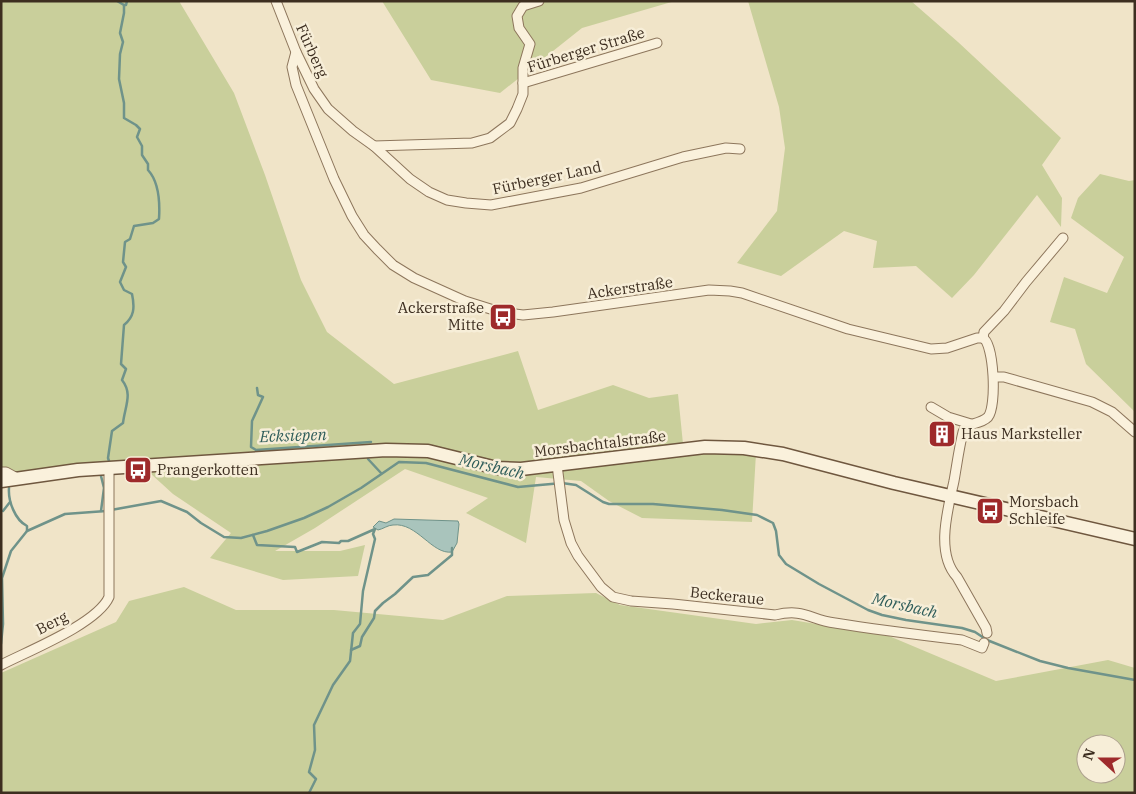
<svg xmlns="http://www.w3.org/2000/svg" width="1136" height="794" font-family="'IBM Plex Serif',serif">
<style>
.green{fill:#c9cf9b;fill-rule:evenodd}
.water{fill:#a9c4bc;stroke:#6f938a}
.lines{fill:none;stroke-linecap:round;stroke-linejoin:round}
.stream{stroke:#6f938a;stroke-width:2.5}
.minor-casing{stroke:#8d765c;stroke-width:11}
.secondary-casing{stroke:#6f573f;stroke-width:15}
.minor{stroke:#faf1dc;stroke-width:9}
.secondary{stroke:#faf1dc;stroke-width:12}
.labels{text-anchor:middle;stroke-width:5;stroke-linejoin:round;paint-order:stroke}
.street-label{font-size:15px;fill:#3d2e20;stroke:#f7eed8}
.poi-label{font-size:15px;fill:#3d2e20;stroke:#f7eed8;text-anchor:start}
.water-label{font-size:16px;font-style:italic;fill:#2f5d5a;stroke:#f7eed8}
</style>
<rect width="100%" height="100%" fill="#f0e4c8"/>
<g class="green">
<path d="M 1,1 L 179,1 L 234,93 L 265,175 L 301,280 L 327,332 L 394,384 L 518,351 L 538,410 L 613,385 L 649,398 L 678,394 L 684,454 L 707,450 L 756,453 L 752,522 L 642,518 L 609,501 L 581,481 L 536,477 L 526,543 L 466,513 L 488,498 L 405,469 L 315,528 L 275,551 L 340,551 L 365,545 L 358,576 L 283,580 L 210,558 L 231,533 L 173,494 L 139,463 L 1,480 Z"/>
<path d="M 382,1 L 675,1 L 582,28 L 500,93 L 431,80 Z"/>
<path d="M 748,1 L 911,1 L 958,42 L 1061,138 L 1042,165 L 1062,198 L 1061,227 L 1037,195 L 974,275 L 952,298 L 916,266 L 873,268 L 877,241 L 844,231 L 781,276 L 737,263 L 777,211 L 785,148 L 779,107 Z"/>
<path d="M 1100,174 L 1129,181 L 1135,180 L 1135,412 L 1086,364 L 1075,329 L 1050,322 L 1064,277 L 1107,293 L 1124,257 L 1071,218 L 1078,198 Z"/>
<path d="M 184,587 L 236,610 L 334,610 L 443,620 L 507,596 L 596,593 L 620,605 L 756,624 L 792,620 L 889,636 L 996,681 L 1108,660 L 1135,668 L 1135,793 L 1,793 L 1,673 L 116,622 L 129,601 ZM 1086,744 L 1116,744 L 1116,774 L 1086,774 Z"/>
</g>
<path class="water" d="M 394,519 L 458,521 L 459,524 L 457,543 L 452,552 C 432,555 417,522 393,525 C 388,525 383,529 378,530 L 373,527 L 379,521 L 386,523 Z"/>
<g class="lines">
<g class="stream">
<path d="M 117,1 L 124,5"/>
<path d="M 257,388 L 258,395 L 263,397 L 252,421 L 251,447 L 256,450 L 371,442"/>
<path d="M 368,459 L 381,473"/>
<path d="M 109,461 L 108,458 L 112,431 L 123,423 C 125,406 133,394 122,380 L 126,369 L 121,364 L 124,325 C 134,317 135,308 132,294 L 124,290 L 120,282 L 126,267 L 123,262 L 125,242 L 130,239 L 134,226 L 153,223 L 159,219 C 160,203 159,182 148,170 L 148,164 L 142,155 L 142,146 L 137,137 L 140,129 L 136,125 L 124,118 L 124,103 L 119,79 L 120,54 L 123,42 L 120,33 L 124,13 L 124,5 L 126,5 L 127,1"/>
<path d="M 101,476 L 104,488 L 101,511"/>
<path d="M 9,488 C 8,501 15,520 27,526 L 27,531"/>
<path d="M 111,510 L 161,501 L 187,512 L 201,523 L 224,537 L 241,538 L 267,531 L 304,518 L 328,507 L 361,488 L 399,462 L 426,463 L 518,487 L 562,483 L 576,485 L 603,502 L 609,504 L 653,504 L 722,510 L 757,515 L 773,523 L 776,531 L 779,555 L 786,564 L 819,584 L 868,610 L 882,615 L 906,620 L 962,628 L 975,632 L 987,640 L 1040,661 L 1068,668 L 1135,680"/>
<path d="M 3,511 L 10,502"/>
<path d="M 253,535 L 257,545 L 295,547 L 297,552 L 322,542 L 339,543 L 341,541 L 348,541 L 375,529 L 373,534 L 375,539 L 363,591 L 360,624 L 353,633 L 350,661 L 333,685 L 314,725 L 315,750 L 309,772 L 316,779 L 309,793"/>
<path d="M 1,644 L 3,624 L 2,578 L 11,551 L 27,531 L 65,514 L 106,511"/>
<path d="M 351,650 L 360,646 L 362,637 L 374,618 L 375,611 L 383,603 L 395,594 L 413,577 L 428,575 L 452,555 L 452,548"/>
</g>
<g class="minor-casing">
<g id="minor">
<path d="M 276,1 L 296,52 L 314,89 L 328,109 L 353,131 L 374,146 L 410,179 L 429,192 L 447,200 L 466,203 L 491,205 L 581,188 L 683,157 L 726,148 L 740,149"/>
<path d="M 296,52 L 292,67 L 296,85 L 334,179 L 352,216 L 364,235 L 377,249 L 393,265 L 414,278 L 465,301 L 500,312 L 523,315 L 553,312 L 709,290 L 730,291 L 742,293 L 848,329 L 931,349 L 947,348 L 977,338 L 983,338"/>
<path d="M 523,83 L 657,43"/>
<path d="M 374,146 L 472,143 L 490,138 L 510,123 L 517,109 L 523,94 L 523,68 L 530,44 L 519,28 L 517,16 L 523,6 L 539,1"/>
<path d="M 983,338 C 994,344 997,406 988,417 C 982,423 974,423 966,426 L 963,432 C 959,448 957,464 954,481 C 948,509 935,553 957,577 L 986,628 L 987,633"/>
<path d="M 983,338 L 984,332 L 1004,311 L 1026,282 L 1063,238"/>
<path d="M 994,377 L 1004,377 L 1092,402 L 1112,412 L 1135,432"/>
<path d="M 931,407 L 948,417 L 971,424"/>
<path d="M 557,465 L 564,520 L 571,543 L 578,556 L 601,587 L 613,597 L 631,601 L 673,604 L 775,615 C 805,608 810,620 835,623 C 878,630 920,635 962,640 L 982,648 L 984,643"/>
<path d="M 1,472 L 6,472 L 17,478"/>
<path d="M 1,665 C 28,651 97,624 109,597 L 109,468"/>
</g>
</g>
<g class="secondary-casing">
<path id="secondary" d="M 1,481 L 78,470 L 386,450 L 428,451 L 497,468 L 521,469 L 705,447 L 744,448 L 783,454 L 894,483 L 1135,539"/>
</g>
<use href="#minor" class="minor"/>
<use href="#secondary" class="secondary"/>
</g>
<defs>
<g id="bus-square" transform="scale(1.4375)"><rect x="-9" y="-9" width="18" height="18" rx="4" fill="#9e2a2b" stroke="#f7eed8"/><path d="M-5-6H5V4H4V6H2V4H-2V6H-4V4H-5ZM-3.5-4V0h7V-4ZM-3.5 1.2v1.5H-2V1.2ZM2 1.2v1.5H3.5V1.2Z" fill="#fff"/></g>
<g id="building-square" transform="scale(1.4375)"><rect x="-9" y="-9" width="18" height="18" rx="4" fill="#9e2a2b" stroke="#f7eed8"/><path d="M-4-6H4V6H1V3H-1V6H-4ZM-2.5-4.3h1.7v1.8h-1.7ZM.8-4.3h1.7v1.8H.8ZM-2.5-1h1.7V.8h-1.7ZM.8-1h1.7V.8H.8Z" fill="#fff"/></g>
</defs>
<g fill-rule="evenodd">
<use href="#bus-square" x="503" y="317"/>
<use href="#building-square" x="942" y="434"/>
<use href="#bus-square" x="138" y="470"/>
<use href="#bus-square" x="990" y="511"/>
</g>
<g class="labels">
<g class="street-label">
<text transform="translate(586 50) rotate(-17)" y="5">Fürberger Straße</text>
<text transform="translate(312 51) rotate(66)" y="5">Fürberg</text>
<text transform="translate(547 178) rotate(-12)" y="5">Fürberger Land</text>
<text transform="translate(630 288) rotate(-8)" y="5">Ackerstraße</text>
<text transform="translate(600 444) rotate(-7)" y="5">Morsbachtalstraße</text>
<text transform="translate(727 596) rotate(6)" y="5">Beckeraue</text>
<text transform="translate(52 623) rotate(-27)" y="5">Berg</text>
</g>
<g class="poi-label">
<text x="484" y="313" text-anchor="end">Ackerstraße<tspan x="484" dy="17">Mitte</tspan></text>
<text x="961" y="439">Haus Marksteller</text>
<text x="157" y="475">Prangerkotten</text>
<text x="1009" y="507">Morsbach<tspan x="1009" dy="17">Schleife</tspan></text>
</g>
<g class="water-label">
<text transform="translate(293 435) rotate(-2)" y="6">Ecksiepen</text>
<text transform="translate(492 466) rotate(13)" y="6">Morsbach</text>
<text transform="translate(905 605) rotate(13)" y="6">Morsbach</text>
</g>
</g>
<rect width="1136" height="794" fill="none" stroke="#3d2e20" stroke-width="5"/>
<g transform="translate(1101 759) rotate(291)"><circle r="24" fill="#f7eed8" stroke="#ada18e"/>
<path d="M0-4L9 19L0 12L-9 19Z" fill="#9e2a2b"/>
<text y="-8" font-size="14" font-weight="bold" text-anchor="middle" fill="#3d2e20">N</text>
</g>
</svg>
